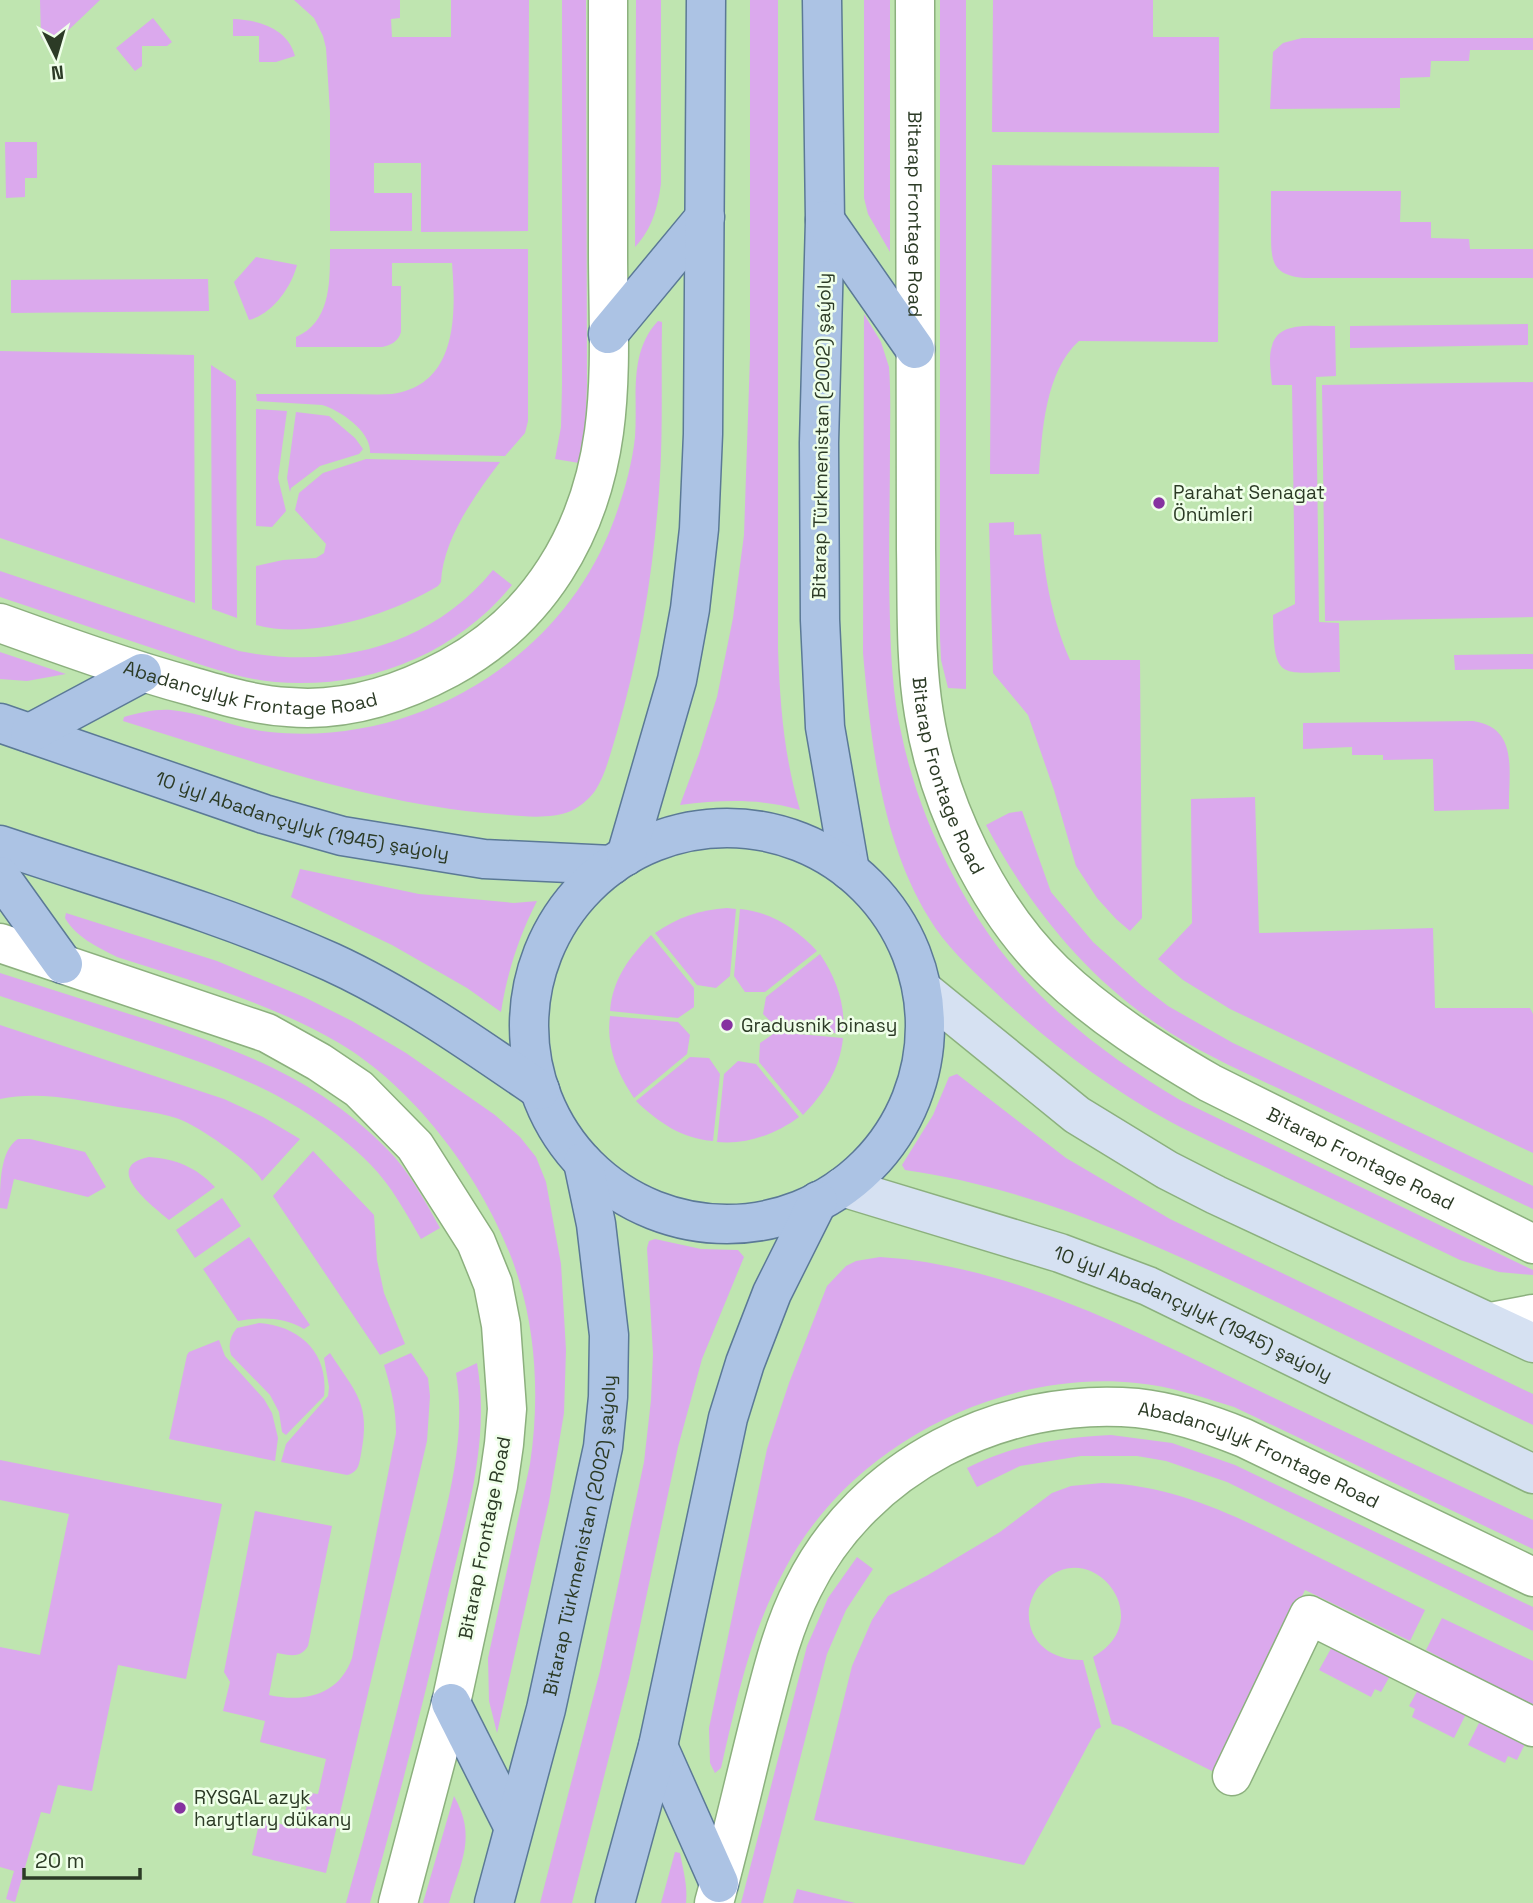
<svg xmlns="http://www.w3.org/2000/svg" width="1533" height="1903" font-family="'Space Grotesk',sans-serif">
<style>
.green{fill:#dba9ed}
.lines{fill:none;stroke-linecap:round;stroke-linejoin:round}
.street-casing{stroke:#8cb07e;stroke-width:41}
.secondary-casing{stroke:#8cb07e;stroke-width:41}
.primary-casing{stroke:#5b7996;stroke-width:41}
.street{stroke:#fff;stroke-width:38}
.secondary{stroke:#d6e1f2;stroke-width:38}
.primary{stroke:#acc3e4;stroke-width:38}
.poi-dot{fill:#8632a0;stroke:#efffe9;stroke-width:2.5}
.labels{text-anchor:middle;stroke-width:5;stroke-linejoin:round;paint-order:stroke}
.street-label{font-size:19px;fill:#2c3b26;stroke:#efffe9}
.poi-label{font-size:19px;fill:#2c3b26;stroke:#efffe9;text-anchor:start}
</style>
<rect width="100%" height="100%" fill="#bfe5b0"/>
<g class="green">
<path d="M 40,0 L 100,0 L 56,42 L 46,44 L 41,37 Z"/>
<path d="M 294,0 L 400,0 L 400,18 L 391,19 L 392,37 L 451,37 L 451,0 L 529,0 L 528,231 L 421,232 L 421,163 L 374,163 L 374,193 L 412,193 L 412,231 L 330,231 L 330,112 L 326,48 L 323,36 L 314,18 Z"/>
<path d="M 562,0 L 586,0 L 587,385 L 585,428 L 579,463 L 555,459 L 561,427 L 562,386 Z"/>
<path d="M 636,0 L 661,0 L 661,183 C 658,207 652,229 635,247 Z"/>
<path d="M 750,0 L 778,0 L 778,649 C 780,704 784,757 800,810 C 760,798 721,800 680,805 L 699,754 L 717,697 L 733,618 L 744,535 L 750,356 Z"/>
<path d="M 864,0 L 890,0 L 890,252 L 868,214 L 864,198 Z"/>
<path d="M 940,0 L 966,0 L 966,689 L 948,688 L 941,660 L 940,638 Z"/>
<path d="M 993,0 L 1153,0 L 1153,37 L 1219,37 L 1219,133 L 992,132 Z"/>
<path d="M 153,18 L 172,42 L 167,46 L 142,46 L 142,66 L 135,71 L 116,48 Z"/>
<path d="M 233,19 C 258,20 288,28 295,56 L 276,62 L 259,62 L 259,36 L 233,36 Z"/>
<path d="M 1302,38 L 1533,38 L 1533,50 L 1470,50 L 1469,61 L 1431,61 L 1430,77 L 1400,78 L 1400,108 L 1270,109 L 1273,52 L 1283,43 Z"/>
<path d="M 5,142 L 37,142 L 37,178 L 25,178 L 25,197 L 6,198 Z"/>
<path d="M 992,165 L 1219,167 L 1218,342 L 1079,341 C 1045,371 1042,433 1039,474 L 990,474 Z"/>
<path d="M 1271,191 L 1401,191 L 1400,222 L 1431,222 L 1431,238 L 1469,239 L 1470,249 L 1533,249 L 1533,278 L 1304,278 C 1271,275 1271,260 1271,231 C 1271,218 1271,205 1271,191 Z"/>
<path d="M 330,249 L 528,249 L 528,421 L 525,433 L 505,456 L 370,453 C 372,432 340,410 322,405 L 257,401 L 256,394 C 287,394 318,394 348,394 C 363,394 378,395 392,394 C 458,385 456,314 452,263 L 392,263 L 392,286 L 401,286 L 401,332 C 398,342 391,345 382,347 L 296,347 L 296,337 C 331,322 330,281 330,249 Z"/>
<path d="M 256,257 L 297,265 C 291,288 272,314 249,320 L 234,282 Z"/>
<path d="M 208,279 L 209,311 L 11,313 L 11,280 Z"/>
<path d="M 864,314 L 881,342 L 889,367 C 891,394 890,420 890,447 C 890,505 888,564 890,622 C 891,659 893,696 901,732 C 919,821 969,923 1033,988 C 1077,1033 1126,1068 1180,1100 L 1533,1270 L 1533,1275 L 1499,1272 L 1460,1260 C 1403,1233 1346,1205 1288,1178 C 1249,1159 1208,1142 1169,1121 C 1104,1085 1045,1040 992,989 C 969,967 945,945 929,918 C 881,840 871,742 863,653 Z"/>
<path d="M 658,321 L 662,322 C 661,374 663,425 660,476 C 655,562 641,649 617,732 C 611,751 606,774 595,791 C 589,799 580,807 571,811 C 549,820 520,816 497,814 C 368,804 246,759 123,721 L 124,717 C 139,713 155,709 171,710 C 205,713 236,729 270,732 C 416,747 563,660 614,520 C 624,493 632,465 635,437 C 638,397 628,353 658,321 Z"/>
<path d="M 1528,324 L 1528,345 L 1350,348 L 1350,326 Z"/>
<path d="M 1335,326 L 1336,376 L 1316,377 L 1319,622 L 1339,623 L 1340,672 C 1279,673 1274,681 1273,615 L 1295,604 L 1292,385 L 1272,385 C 1271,373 1268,357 1272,346 C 1278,320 1315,327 1335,326 Z"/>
<path d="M 0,351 L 194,355 L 195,603 L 0,538 Z"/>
<path d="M 211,365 L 236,381 L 237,618 L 212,609 Z"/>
<path d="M 1533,382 L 1533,617 L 1325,621 L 1322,385 Z"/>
<path d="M 256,409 L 287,411 L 278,478 L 286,511 L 272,527 L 256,526 Z"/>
<path d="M 296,412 L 329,416 L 355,438 L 363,449 L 359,454 L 320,466 L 291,488 L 290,492 L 287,478 Z"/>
<path d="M 366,459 L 500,462 C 475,495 443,539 441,582 L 438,586 C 390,615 311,640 256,625 L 256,566 L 283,560 L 316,558 L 324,553 L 326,544 L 295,510 L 299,493 L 323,473 Z"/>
<path d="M 1014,522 L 1014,535 L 1041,534 C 1045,579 1052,619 1070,660 L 1140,660 L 1142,918 L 1130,931 L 1116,919 L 1097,898 L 1076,866 L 1054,790 L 1028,715 L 993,673 L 989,523 Z"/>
<path d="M 493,570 L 512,585 C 455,655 365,690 275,682 C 232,678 192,661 152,648 C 101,631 51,614 0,597 L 0,571 L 239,651 C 334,670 430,647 493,570 Z"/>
<path d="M 0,653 L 0,652 L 66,674 L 27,681 L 0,679 Z"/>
<path d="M 1533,654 L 1533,669 L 1455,670 L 1454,655 Z"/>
<path d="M 1473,721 C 1520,728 1508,773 1509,809 L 1434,811 L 1433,759 L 1383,760 L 1383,755 L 1352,755 L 1352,747 L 1303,749 L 1303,723 Z"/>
<path d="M 1255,797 L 1259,933 L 1433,928 L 1435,1008 L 1530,1008 L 1533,1014 L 1533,1153 L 1230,1009 L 1183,980 L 1158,959 L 1192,923 L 1191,799 Z"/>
<path d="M 1022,811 L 1051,892 L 1093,942 L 1142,986 L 1168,1006 L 1233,1043 L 1533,1186 L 1533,1209 C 1463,1176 1392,1142 1322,1109 C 1267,1082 1208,1059 1157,1024 C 1083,974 1027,903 986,825 L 1009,813 Z"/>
<path d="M 300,869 L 419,894 L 514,903 L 537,901 C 519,936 507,973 501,1012 L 467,988 L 392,945 L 291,897 Z"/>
<path d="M 727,908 L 736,909 L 730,976 L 716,988 L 697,985 L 655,933 C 678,917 700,910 727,908 Z"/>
<path d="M 740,909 C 772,912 796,929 817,951 L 765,992 L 745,992 L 734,976 Z"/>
<path d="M 66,913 L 217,961 L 304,997 L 352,1021 L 406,1053 L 495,1115 L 520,1137 L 536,1157 L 546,1182 L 561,1264 L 566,1350 L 564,1413 L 549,1502 L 497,1733 L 489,1701 L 488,1658 L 530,1464 C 539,1404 537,1339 519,1280 C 492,1191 420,1091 339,1043 C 271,1003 192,981 117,957 C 97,947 76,937 65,918 Z"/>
<path d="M 651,935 L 694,988 L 694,1007 L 678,1018 L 610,1011 C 612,980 630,956 651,935 Z"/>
<path d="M 820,954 C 836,978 846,1005 843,1034 L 776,1027 L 763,1014 L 766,997 Z"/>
<path d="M 0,973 C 47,988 94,1003 142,1018 C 234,1048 318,1078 387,1149 C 409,1171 425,1201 440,1228 L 421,1239 C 406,1213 391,1185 370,1164 C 303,1097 225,1069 137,1041 C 91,1026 46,1011 0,996 Z"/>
<path d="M 610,1016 L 678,1022 L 690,1035 L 687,1054 L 634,1098 C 617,1073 606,1046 610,1016 Z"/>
<path d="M 0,1025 L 224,1099 L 263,1117 L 300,1139 L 262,1181 C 254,1164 196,1124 176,1118 C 158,1112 137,1110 118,1107 C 78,1100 40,1091 0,1099 Z"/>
<path d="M 776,1032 L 843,1038 C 840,1069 824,1093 803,1115 L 759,1062 L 760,1043 Z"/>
<path d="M 690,1057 L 709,1058 L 720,1074 L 713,1141 C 682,1139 658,1122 636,1101 Z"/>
<path d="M 738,1061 L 756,1064 L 799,1117 C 776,1134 747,1145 717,1142 L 724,1074 Z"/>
<path d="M 957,1074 L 1066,1158 L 1170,1219 L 1533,1394 L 1533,1425 C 1448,1385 1364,1344 1279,1303 C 1159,1246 1037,1189 905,1170 L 902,1165 L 933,1115 L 949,1077 Z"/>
<path d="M 18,1139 L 30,1139 L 85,1152 L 106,1187 L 88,1197 L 14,1179 L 7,1209 L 0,1208 C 0,1184 0,1150 18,1139 Z"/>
<path d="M 313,1151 L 374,1215 L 377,1260 L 384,1293 L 405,1344 L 380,1355 L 273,1196 Z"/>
<path d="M 149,1157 C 176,1159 196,1167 215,1187 L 169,1220 C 153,1206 100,1167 149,1157 Z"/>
<path d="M 222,1198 L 241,1226 L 195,1258 L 176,1230 Z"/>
<path d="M 249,1237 L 310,1325 L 304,1329 C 283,1317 262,1317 238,1321 L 203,1269 Z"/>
<path d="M 655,1239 L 701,1249 L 738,1250 L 744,1257 L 702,1359 L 678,1447 L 629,1678 L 572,1903 L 540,1903 L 600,1671 L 644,1462 L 651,1400 L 653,1354 L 647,1248 L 649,1241 Z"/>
<path d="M 880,1257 C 1008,1265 1131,1329 1245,1384 C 1341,1430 1437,1475 1533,1520 L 1533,1549 L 1234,1407 C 1202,1397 1170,1386 1136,1383 C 1000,1369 850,1446 786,1567 C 750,1633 738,1695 721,1768 L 715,1773 L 710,1763 L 709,1728 L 767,1449 L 789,1383 L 827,1286 L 846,1266 L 856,1261 Z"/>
<path d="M 259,1323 C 300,1326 329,1353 324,1396 L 286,1435 L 282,1432 L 279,1412 L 270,1395 L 231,1355 C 228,1345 230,1336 237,1328 Z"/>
<path d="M 219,1340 L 225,1356 L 264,1399 L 272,1413 L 278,1438 L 275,1461 L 169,1439 L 187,1355 L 189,1352 Z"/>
<path d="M 330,1353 C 356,1393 371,1404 361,1454 C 359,1464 359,1472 347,1475 L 281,1462 L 286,1444 L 328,1396 L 329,1387 L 324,1358 Z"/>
<path d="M 411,1353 L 428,1378 L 430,1396 L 427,1441 L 326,1873 L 252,1855 L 260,1819 L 301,1829 L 310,1793 L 318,1794 L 326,1759 L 260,1742 L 265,1721 L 223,1711 L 230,1682 L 224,1672 L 255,1511 L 332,1526 L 308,1646 C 300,1659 290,1655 277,1653 L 269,1695 C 305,1703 339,1695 352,1658 L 396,1433 C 396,1408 391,1388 384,1365 Z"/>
<path d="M 477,1363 C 491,1443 465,1520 447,1599 C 424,1701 398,1802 370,1903 L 346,1903 C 376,1797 403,1690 428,1583 C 444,1515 468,1443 456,1373 Z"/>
<path d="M 1111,1435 L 1172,1443 L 1235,1465 L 1533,1607 L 1533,1631 L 1227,1482 L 1166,1461 L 1137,1456 L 1081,1456 L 1020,1466 L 977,1487 L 967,1468 C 1017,1444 1056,1438 1111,1435 Z"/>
<path d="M 0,1460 L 222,1504 L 186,1679 L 118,1665 L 92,1791 L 58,1785 L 50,1814 L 41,1812 L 15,1902 L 6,1899 L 14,1871 L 0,1867 L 0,1647 L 40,1655 L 69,1514 L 0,1500 Z"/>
<path d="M 1102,1483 C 1175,1485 1236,1516 1300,1548 C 1342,1569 1383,1589 1425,1610 L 1410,1641 L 1305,1590 L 1216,1773 L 1123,1727 L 1112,1724 L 1093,1657 C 1160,1620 1092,1535 1044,1581 C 1036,1588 1031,1598 1029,1609 C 1026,1642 1052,1661 1083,1660 L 1101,1727 L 1096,1730 L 1024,1865 L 814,1820 L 852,1666 L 872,1620 L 888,1596 L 928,1575 L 1000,1532 L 1052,1493 L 1071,1486 Z"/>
<path d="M 857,1557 L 873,1569 L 846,1610 L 827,1654 L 763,1903 L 741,1903 L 807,1646 L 828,1598 Z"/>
<path d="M 1442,1618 L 1533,1661 L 1533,1706 L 1426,1650 Z"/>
<path d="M 1333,1645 L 1391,1674 L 1381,1692 L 1375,1689 L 1371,1697 L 1319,1670 Z"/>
<path d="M 1419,1688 L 1467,1712 L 1454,1738 L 1412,1717 L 1415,1709 L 1409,1706 Z"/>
<path d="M 1481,1719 L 1526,1742 L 1517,1760 L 1508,1756 L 1505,1763 L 1468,1745 Z"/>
<path d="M 454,1796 C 477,1837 461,1861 449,1903 L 423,1903 Z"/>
<path d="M 675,1852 L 680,1853 C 683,1870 688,1886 686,1903 L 661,1903 Z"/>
<path d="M 797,1889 L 855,1903 L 793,1903 Z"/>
</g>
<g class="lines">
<g class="street-casing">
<g id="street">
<path id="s1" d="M 915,0 L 916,549 C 917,603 915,660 924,714 C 938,803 988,909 1054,972 C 1100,1016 1155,1051 1210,1083 L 1533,1244"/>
<path id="s2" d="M 0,623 C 64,646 128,669 194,687 C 225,696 255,705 288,707 C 344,712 399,695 449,668 C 539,619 590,534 604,432 C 612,373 608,312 608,252 C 608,168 608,84 608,0"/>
<path d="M 0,943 L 267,1033 L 319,1062 L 359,1089 L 415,1146 L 476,1242 L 493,1284 L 501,1325 L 507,1409 L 504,1444 L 498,1486 L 451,1703 L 398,1903"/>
<path d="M 1491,1322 L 1533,1314"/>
<path d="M 1232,1776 L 1309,1615 L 1533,1727"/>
<path id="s3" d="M 714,1903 C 730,1844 744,1783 759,1723 C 771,1677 781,1631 803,1588 C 863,1466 1002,1396 1137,1408 C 1173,1412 1210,1424 1244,1438 L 1533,1577"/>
</g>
</g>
<g class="secondary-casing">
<g id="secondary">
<path d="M 922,989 L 1077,1115 L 1167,1170 L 1216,1195 L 1533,1343"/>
<path id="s4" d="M 842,1187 L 1060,1253 L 1148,1286 L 1533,1474"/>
</g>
</g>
<g class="primary-casing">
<g id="primary">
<path d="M 822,0 L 825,220 L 819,443 L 820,620 L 825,727 L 850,871"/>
<path d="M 825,220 L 915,349"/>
<path d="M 608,334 L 705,217"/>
<path id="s5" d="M 0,723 L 264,814 L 342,836 L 484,859 L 612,865"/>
<path d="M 30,733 L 142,673"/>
<circle cx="727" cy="1026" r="198"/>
<path d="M 0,845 C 111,882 224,914 331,962 C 405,996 473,1044 540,1090"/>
<path d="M 626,856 L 677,680 L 690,609 L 699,529 L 703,434 L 706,0"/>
<path d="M 0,876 L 63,964"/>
<path d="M 451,1703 L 513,1826"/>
<path d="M 658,1746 L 719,1883"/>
<path id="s6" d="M 494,1903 L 546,1709 L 603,1447 L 608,1397 L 609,1335 L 596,1224 L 583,1162"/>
<path d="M 615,1903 L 658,1746 L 728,1418 L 745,1363 L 772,1293 L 818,1201"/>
</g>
</g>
<use href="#street" class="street"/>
<use href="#secondary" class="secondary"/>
<use href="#primary" class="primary"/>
</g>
<g class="poi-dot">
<circle cx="1159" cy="503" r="7"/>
<circle cx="727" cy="1025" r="7"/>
<circle cx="180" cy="1808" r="7"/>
</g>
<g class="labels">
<g class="street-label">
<text dy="7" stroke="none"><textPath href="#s1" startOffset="214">Bitarap Frontage Road</textPath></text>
<text transform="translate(821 436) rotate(-89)" y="7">Bitarap Türkmenistan (2002) şaýoly</text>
<text dy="7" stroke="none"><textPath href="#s2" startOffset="261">Abadancylyk Frontage Road</textPath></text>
<text dy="7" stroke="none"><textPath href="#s1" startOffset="780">Bitarap Frontage Road</textPath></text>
<text dy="7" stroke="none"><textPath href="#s5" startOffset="317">10 ýyl Abadançylyk (1945) şaýoly</textPath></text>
<text dy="7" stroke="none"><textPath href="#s1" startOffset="1368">Bitarap Frontage Road</textPath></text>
<text dy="7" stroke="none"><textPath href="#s4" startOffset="374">10 ýyl Abadançylyk (1945) şaýoly</textPath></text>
<text dy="7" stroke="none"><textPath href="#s3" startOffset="861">Abadancylyk Frontage Road</textPath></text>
<text dy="7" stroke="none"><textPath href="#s6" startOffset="378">Bitarap Türkmenistan (2002) şaýoly</textPath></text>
<text transform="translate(484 1538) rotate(-79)" y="7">Bitarap Frontage Road</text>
</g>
<g class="poi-label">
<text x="1173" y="499">Parahat Senagat<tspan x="1173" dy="22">Önümleri</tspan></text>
<text x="741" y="1032">Gradusnik binasy</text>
<text x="194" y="1804">RYSGAL azyk<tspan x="194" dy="22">harytlary dükany</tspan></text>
</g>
</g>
<g transform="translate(56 56) rotate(175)" stroke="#efffe9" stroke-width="5" paint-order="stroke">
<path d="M0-5L12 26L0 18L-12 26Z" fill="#2c3b26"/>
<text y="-10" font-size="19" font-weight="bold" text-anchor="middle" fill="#2c3b26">N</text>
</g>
<path d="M24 1868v10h116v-10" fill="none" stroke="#2c3b26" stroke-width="3.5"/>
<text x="35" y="1868" font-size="21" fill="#2c3b26" stroke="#efffe9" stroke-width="5" paint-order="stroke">20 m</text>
</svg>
